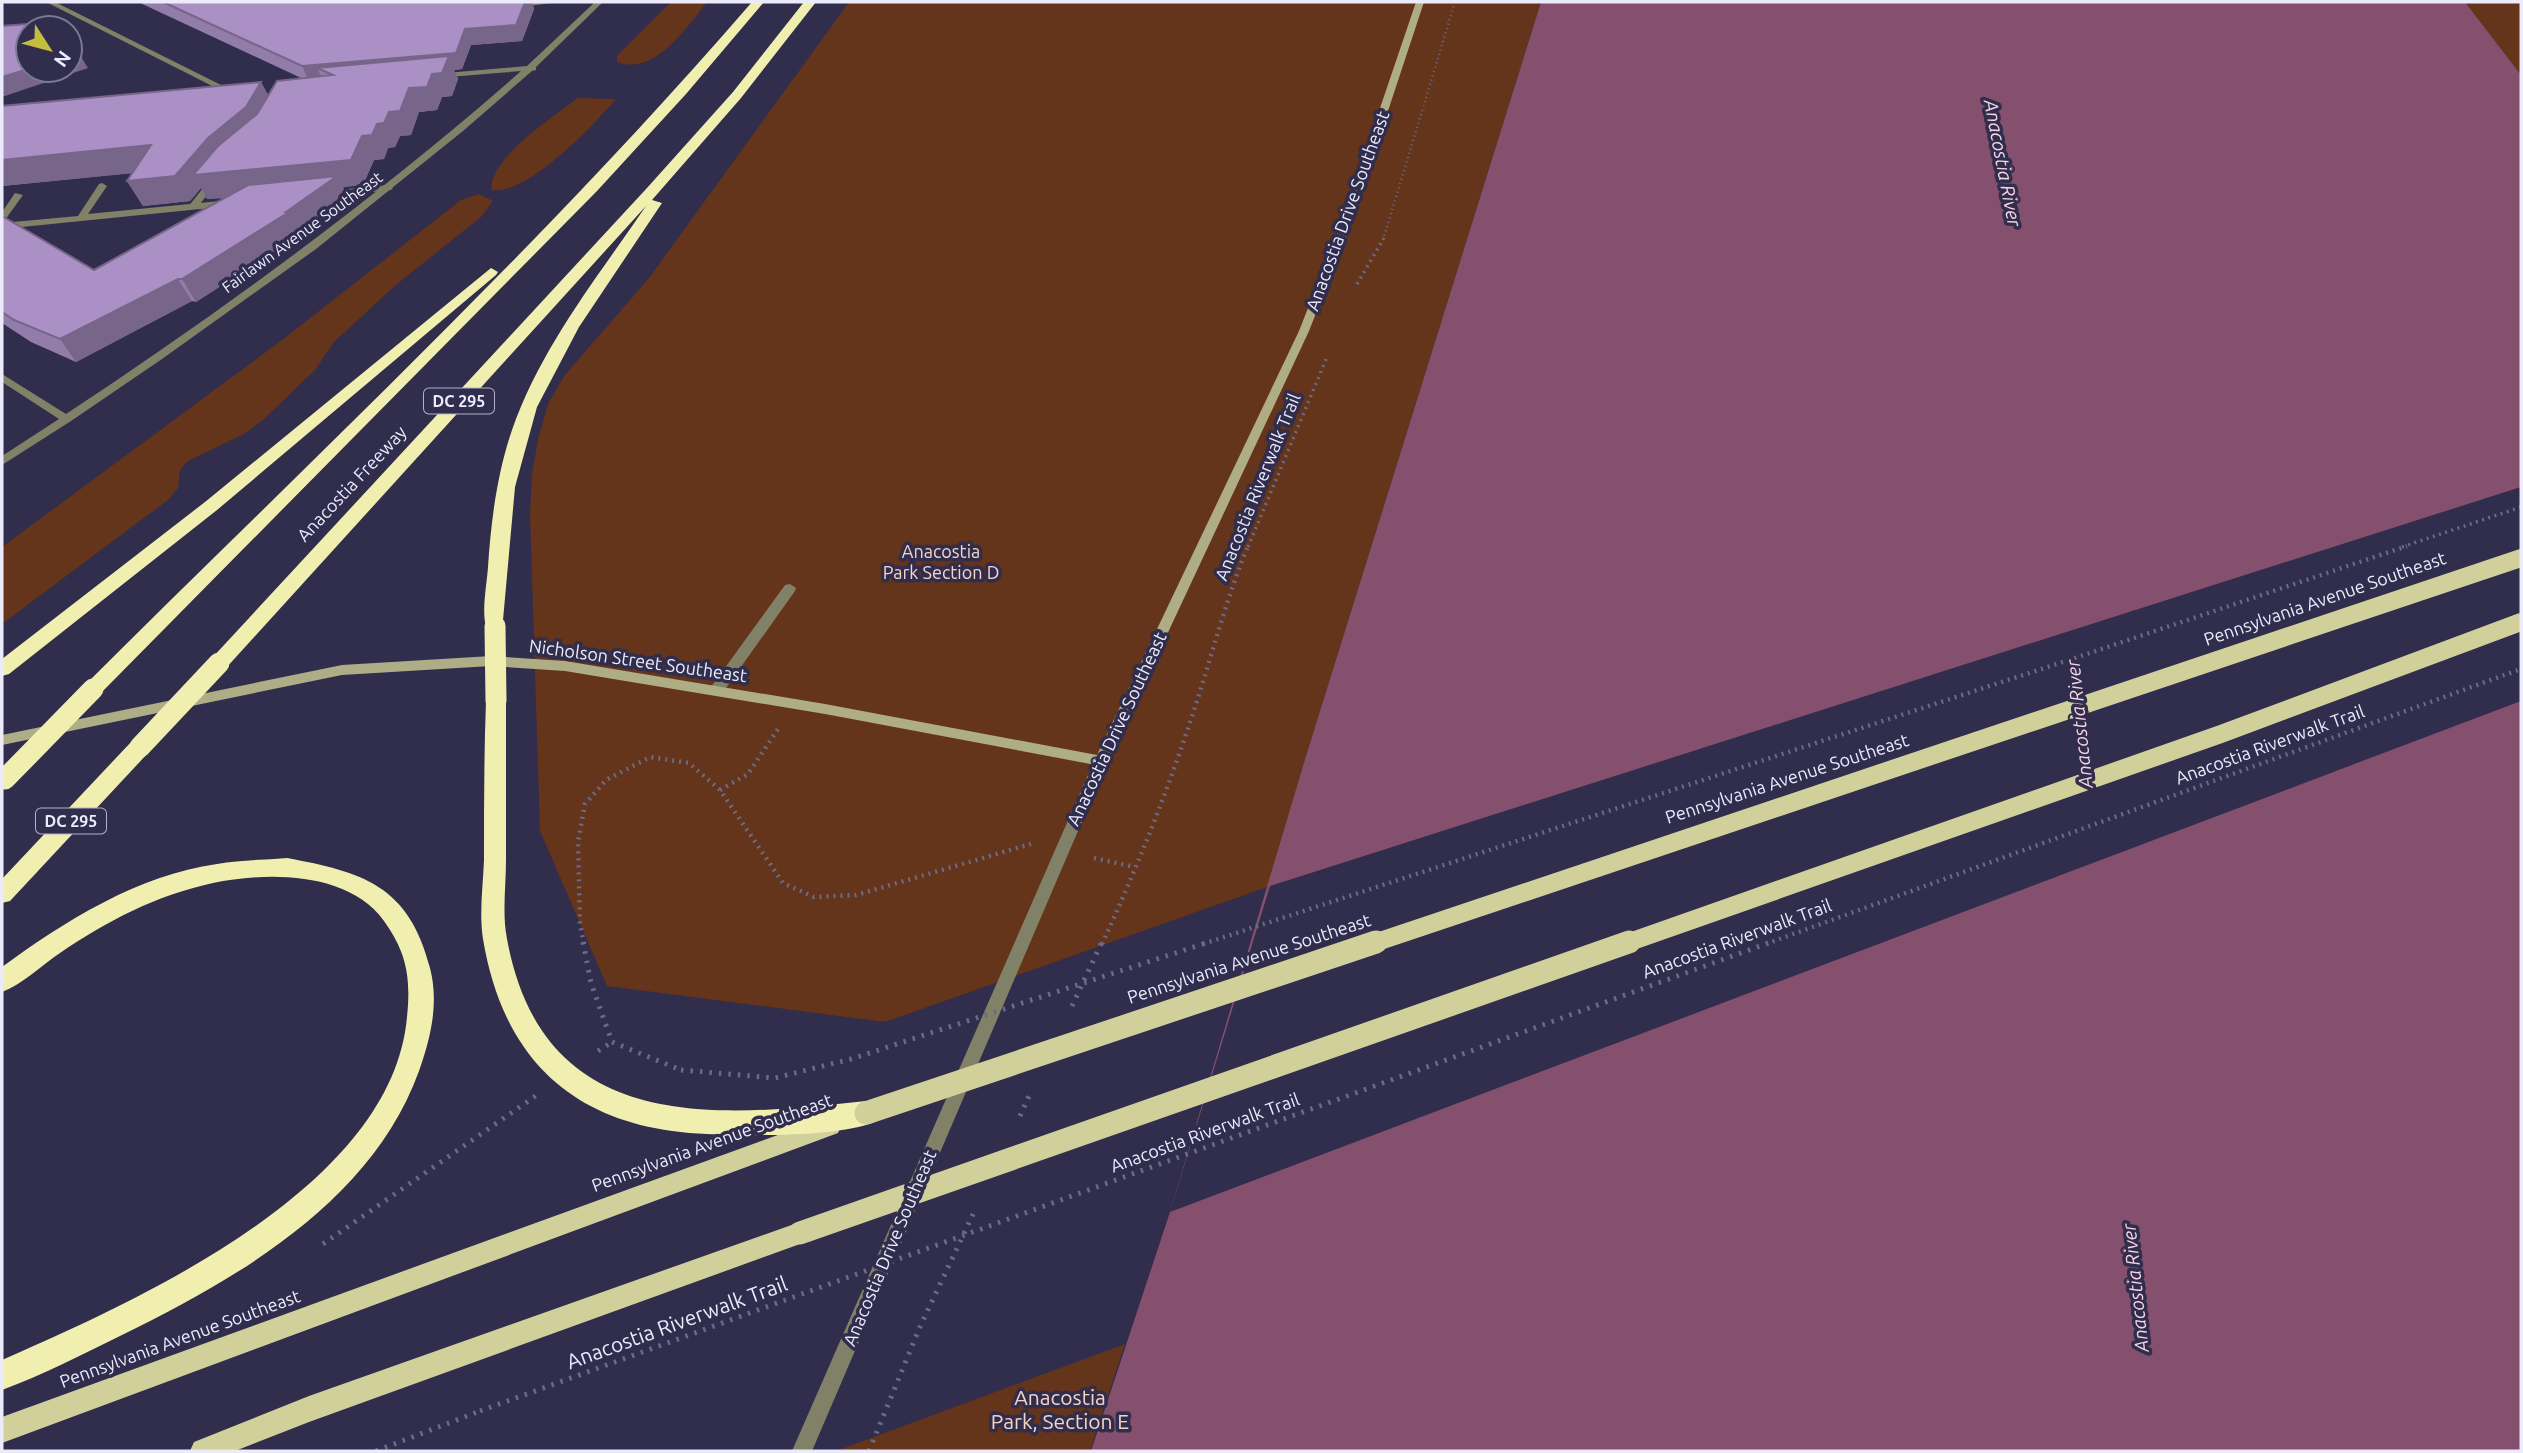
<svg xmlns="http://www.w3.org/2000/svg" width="2523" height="1453" font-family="Ubuntu,sans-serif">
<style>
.green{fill:#64341b}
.water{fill:#85506d}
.pier{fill:#302d4d}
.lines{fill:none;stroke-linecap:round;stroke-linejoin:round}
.path-far3{stroke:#6c6a85;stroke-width:2.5;stroke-dasharray:1 3.5;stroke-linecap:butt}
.path-far2{stroke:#6c6a85;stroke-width:3.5;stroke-dasharray:2 4.5;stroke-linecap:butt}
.path-far1{stroke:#6c6a85;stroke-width:4.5;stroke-dasharray:2 5;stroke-linecap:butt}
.path{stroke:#6c6a85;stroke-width:5;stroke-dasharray:2.5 7;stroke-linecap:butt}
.lane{fill:#818168;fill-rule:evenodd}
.street{fill:#818168;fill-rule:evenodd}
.secondary{fill:#aead85;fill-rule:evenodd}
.primary{fill:#d1d09b;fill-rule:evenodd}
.highway{fill:#f1efb0;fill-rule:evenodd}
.path-bridge-far2{stroke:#6c6a85;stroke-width:3.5;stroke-dasharray:2 4.5;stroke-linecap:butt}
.path-bridge-far1{stroke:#6c6a85;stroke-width:4.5;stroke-dasharray:2 5;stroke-linecap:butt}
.path-bridge{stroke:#6c6a85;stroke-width:5;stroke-dasharray:2.5 7;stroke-linecap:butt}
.primary-bridge-far1{stroke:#d1d09b;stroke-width:18}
.primary-bridge{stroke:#d1d09b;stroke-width:23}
.highway-bridge{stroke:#f1efb0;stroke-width:21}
.wall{fill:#927ca9}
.shaded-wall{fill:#77658a}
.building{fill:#aa90c5;stroke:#77658a;stroke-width:2}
.labels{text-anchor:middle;stroke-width:7;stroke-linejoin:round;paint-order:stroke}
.far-street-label{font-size:16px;fill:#ebebfc;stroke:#302d4d}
.shield{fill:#302d4d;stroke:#b3b2c8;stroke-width:2}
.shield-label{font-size:16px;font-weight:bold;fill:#ebebfc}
.street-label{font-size:18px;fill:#ebebfc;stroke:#302d4d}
.park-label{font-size:18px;fill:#f6d4c4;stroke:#302d4d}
.water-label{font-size:19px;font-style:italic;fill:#f7d5e6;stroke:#302d4d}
.near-street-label{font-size:21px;fill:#ebebfc;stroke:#302d4d}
.near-park-label{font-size:21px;fill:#f6d4c4;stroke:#302d4d}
</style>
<rect width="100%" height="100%" fill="#302d4d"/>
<g class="green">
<path d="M 671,2 L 707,2 C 687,27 654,77 617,62 L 617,56 Z"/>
<path d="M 849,2 L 1541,2 L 1306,756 L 1270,886 L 885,1022 L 607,986 L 540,831 L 530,514 L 532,473 L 539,435 L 548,404 L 564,376 L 649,278 Z"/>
<path d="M 2465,2 L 2521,2 L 2521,75 Z"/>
<path d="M 578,98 L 616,99 C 593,126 527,196 491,190 C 491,156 552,118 578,98 Z"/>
<path d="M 479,194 L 493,201 L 481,217 L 397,284 L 334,342 L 315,370 L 263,420 L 244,434 L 188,461 L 180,470 L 178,488 L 168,500 L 2,624 L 2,547 L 282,340 L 461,200 Z"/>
<path d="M 1125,1344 L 1090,1451 L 836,1451 Z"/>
</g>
<path class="water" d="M 1541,2 L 2465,2 L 2521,75 L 2521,1451 L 1091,1451 L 1170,1212 L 1306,756 Z"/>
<path class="pier" d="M 2521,487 L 2521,701 L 1170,1212 L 1270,886 Z"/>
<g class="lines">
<path class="path-far3" d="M 1383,240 L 1455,2"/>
<g class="path-far2">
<path d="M 1357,284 L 1384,238"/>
<path d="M 1248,547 L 1327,357"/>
</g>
<g class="path-far1">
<path d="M 720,790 L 748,774 L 778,729"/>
<path d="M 1094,858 L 1135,867"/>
<path d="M 584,944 L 580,923 L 578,842 L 585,804 L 606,780 L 650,757 L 689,763 L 720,790 L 783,883 L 814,897 L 856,895 L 1031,844"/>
<path d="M 1102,944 C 1138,866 1170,785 1196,704 C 1213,651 1227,597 1248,546"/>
</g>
<g class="path">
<path d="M 583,942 L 591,983 L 612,1042 L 681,1070"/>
<path d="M 1072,1006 L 1102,942"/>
<path d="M 598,1051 L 612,1042"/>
<path d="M 1020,1116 L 1029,1096"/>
<path d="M 323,1244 L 537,1095"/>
<path d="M 376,1451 L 480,1411"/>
<path d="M 869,1451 L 919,1329 L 975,1210"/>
</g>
<g class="lane">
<path d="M 534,2 L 560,2 L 513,8 L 509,6 Z"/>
<path d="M 102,183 L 107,186 L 88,214 L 230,200 L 235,203 L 230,206 L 2,229 L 2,223 L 78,216 L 99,184 Z"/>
<path d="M 388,185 L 393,188 L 391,190 L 327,197 L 322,194 L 327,191 Z"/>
<path d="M 15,193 L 23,195 L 5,220 L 2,221 L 2,212 Z"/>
<path d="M 790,584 L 796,588 L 795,591 L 721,695 L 711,695 L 709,691 L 711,687 L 785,585 Z"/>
</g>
<g class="street">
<path d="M 46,2 L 55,2 L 237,93 L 230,95 Z"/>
<path d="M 595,2 L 603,2 L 536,67 L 536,70 L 532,71 L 463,131 L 316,249 L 162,359 L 71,421 L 2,465 L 2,456 L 59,419 L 2,382 L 2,374 L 66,414 C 225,309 378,197 521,71 L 437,78 L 434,78 L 434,74 L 527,66 Z"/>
<path d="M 211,178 L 219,180 L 196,209 L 190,209 L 188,207 Z"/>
<path d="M 1101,756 L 1106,757 L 1108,761 L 812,1451 L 792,1451 L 1094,761 L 1096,757 Z"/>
</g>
<path class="secondary" d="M 1416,2 L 1424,2 L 1349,229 L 1309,331 L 1106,765 L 1101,766 L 825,714 L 565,671 L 491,666 L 342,675 L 2,745 L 2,735 L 342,665 L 491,656 L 565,661 L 825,704 L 1097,755 L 1299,331 L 1339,229 Z"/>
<g class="primary">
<path d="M 830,1116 L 838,1119 L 841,1126 L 838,1133 L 2,1443 L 2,1417 Z"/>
<path d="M 800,1222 L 808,1225 L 812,1233 L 808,1241 L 800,1244 L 309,1422 L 235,1451 L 190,1451 L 194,1442 L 309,1396 Z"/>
</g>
<g class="highway">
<path d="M 752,2 L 764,2 L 686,94 L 597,191 L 100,694 L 86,694 L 83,689 L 86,684 C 311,460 545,242 752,2 Z"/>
<path d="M 804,2 L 816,2 L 741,98 L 652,200 L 662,203 L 579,327 L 537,407 L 515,487 L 502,631 L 488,631 C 480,617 487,584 488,567 C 491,521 497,474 512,430 C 541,347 597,278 646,206 L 226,668 L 212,668 L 209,663 L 212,658 L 647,188 L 733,92 Z"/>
<path d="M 491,268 L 498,272 L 496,275 L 217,510 L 9,674 L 2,676 L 2,659 L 205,502 Z"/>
<path d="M 496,693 L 503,696 L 506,701 C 506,754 506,807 506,860 C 506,886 502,914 507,939 C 543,1134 710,1118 866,1101 L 875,1104 L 879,1113 L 875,1122 C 836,1137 751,1136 707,1134 C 580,1129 504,1065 483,939 C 479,913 483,886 484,860 C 484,807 484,754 486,701 L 489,696 Z"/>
<path d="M 140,739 L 148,741 L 151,747 L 148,753 L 10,901 L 2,903 L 2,879 L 132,741 Z"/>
<path d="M 287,858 C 362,872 409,885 430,968 C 439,1003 431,1037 419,1071 C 372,1201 240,1277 122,1335 C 83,1354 43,1375 2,1390 L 2,1360 C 138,1300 392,1188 407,1017 C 411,978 407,953 384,921 C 348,871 266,872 213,883 C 157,895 107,921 60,953 C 42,965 23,984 2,992 L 2,967 C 65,921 138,875 217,864 C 240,860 264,860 287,858 Z"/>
</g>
<path class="path-bridge-far2" d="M 2402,547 L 2521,507"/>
<g class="path-bridge-far1">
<path d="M 1203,944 L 2072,659 L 2407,546"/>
<path d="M 1766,944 L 2521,669"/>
</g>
<g class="path-bridge">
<path d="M 681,1070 L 775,1078 L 851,1059 L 1209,942"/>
<path d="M 480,1411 L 1771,942"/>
</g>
<g class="primary-bridge-far1">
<path d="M 1371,944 L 2521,558"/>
<path d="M 1624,944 L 2221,734 L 2521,622"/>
</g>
<g class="primary-bridge">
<path d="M 866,1113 L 1376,942"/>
<path d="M 800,1233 L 1629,942"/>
</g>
<g class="highway-bridge">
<path d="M 495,626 L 496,701"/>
<path d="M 140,747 L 219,663"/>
<path d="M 5,779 L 93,689"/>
</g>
</g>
<path class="wall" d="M 138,2 L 532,2 L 534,9 L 522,41 L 471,45 L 462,69 L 454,70 L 458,79 L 452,96 L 442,97 L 437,110 L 419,112 L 411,135 L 400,136 L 395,147 L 388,148 L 384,159 L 374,160 L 363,185 L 343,187 L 348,198 L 300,232 L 301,234 L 196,302 L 192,301 L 76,362 L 31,342 L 2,323 L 2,216 L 94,270 L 225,198 L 207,199 L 201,188 L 190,201 L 143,206 L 127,181 L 132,173 L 2,186 L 2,106 L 268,95 L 301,78 Z"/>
<g class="shaded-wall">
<path d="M 525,2 L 532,2 L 534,9 L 522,41 L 471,45 L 462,69 L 454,70 L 458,79 L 452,96 L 442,97 L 437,110 L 419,112 L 411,135 L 400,136 L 395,147 L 388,148 L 384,159 L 374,160 L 363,185 L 343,187 L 348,198 L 300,232 L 301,234 L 196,302 L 182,279 L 287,214 L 286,212 L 319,189 L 207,199 L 201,188 L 190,201 L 143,206 L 127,181 L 175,176 L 208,138 L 246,107 L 261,82 L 274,105 L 259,131 L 222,162 L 213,173 L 351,160 L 362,136 L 372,135 L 377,124 L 384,123 L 389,112 L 400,111 L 409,88 L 427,87 L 432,74 L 442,73 L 443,71 L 336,80 L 333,75 L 317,68 L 324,82 L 310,83 L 302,66 L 456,53 L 465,29 L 516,25 Z"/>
<path d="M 78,52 L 88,68 L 2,97 L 2,77 L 28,69 L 28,70 L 70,70 L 70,55 Z"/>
<path d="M 151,145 L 165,170 L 2,186 L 2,160 Z"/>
<path d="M 178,279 L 192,301 L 76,362 L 60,339 Z"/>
</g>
<g class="building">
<path d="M 163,2 L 525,2 L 516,25 L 465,29 L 456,53 L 302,66 Z"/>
<path d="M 28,24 L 36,28 L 28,28 L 28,69 L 2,77 L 2,26 Z"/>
<path d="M 70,48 L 78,52 L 70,55 Z"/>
<path d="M 449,56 L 442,73 L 432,74 L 427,87 L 409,88 L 400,111 L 389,112 L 384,123 L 377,124 L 372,135 L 362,136 L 351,160 L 193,175 L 218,146 L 257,114 L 277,81 L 333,75 L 317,68 Z"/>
<path d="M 261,82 L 246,107 L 208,138 L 175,176 L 127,181 L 151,145 L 2,160 L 2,106 Z"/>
<path d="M 337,176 L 286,212 L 289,212 L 182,279 L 178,279 L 60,339 L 14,320 L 2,312 L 2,216 L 94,270 L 248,185 Z"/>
</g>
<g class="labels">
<g class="far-street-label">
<text transform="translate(302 232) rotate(-36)" y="6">Fairlawn Avenue Southeast</text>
</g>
<g class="shield">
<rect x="424" y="388.5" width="70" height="25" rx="5"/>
<rect x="36" y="808.5" width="70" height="25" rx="5"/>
</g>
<g class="shield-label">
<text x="459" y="407">DC 295</text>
<text x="71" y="827">DC 295</text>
</g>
<g class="street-label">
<text transform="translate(1348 211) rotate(-70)" y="6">Anacostia Drive Southeast</text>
<text transform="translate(352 484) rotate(-47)" y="6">Anacostia Freeway</text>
<text transform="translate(1258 487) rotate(-68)" y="6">Anacostia Riverwalk Trail</text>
<text transform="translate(2325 599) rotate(-19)" y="6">Pennsylvania Avenue Southeast</text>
<text transform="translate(638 661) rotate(8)" y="6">Nicholson Street Southeast</text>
<text transform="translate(1117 729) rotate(-65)" y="6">Anacostia Drive Southeast</text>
<text transform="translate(2270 745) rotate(-20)" y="6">Anacostia Riverwalk Trail</text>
<text transform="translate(1787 779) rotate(-18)" y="6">Pennsylvania Avenue Southeast</text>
<text transform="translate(1737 939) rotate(-20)" y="6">Anacostia Riverwalk Trail</text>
<text transform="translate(1249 959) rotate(-18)" y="6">Pennsylvania Avenue Southeast</text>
<text transform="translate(1205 1133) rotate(-20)" y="6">Anacostia Riverwalk Trail</text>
<text transform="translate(712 1143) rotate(-20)" y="6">Pennsylvania Avenue Southeast</text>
<text transform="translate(890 1248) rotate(-67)" y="6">Anacostia Drive Southeast</text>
<text transform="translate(180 1339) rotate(-20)" y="6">Pennsylvania Avenue Southeast</text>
</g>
<g class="park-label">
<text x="941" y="558">Anacostia<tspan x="941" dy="21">Park Section D</tspan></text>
</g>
<g class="water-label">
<text transform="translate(2003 163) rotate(79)" y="7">Anacostia River</text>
<text transform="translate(2079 724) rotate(-96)" y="7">Anacostia River</text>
<text transform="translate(2135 1288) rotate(-96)" y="7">Anacostia River</text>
</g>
<g class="near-street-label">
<text transform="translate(677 1323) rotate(-20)" y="7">Anacostia Riverwalk Trail</text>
</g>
<g class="near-park-label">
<text x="1060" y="1405">Anacostia<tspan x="1060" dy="24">Park, Section E</tspan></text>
</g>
</g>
<rect width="2523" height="1453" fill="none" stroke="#ebebfc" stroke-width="7"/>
<g transform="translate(49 49) rotate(126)"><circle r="33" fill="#302d4d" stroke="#7b7993" stroke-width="2"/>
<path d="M0-5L12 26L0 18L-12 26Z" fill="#c3bd3e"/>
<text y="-10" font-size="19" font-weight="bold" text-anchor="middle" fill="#ebebfc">N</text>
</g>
</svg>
